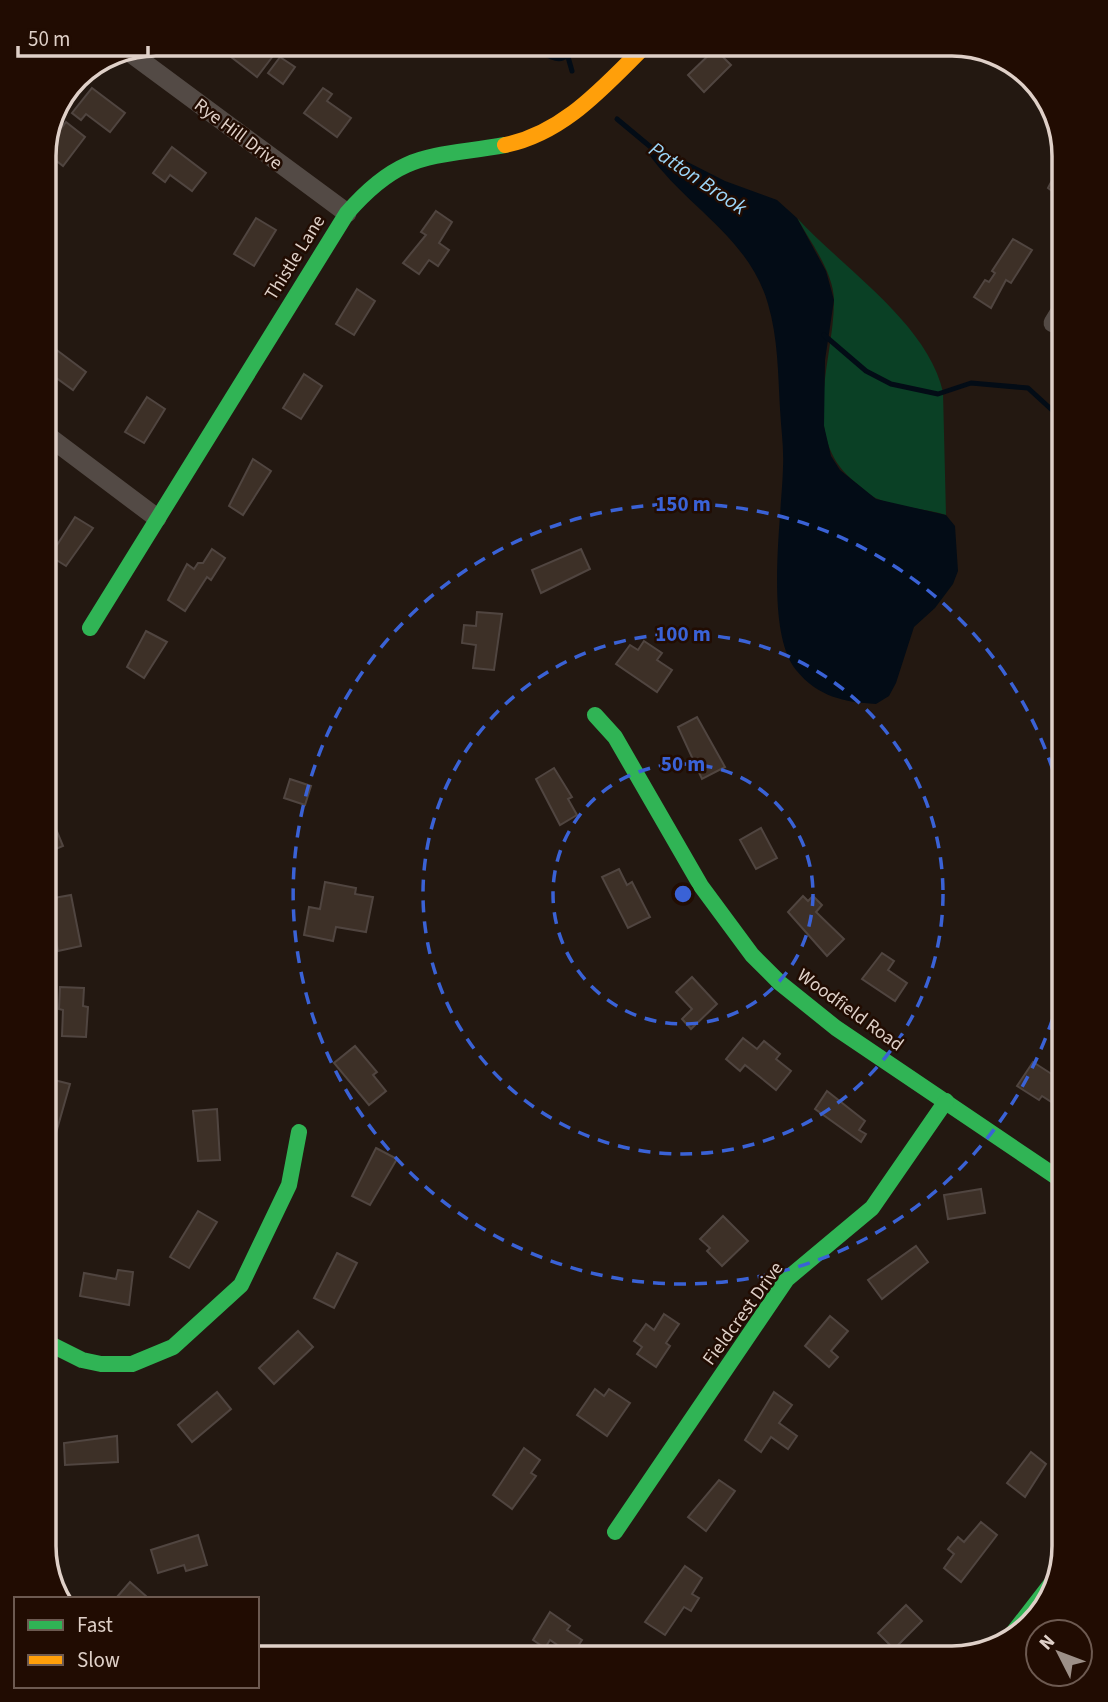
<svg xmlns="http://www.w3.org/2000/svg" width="1108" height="1702" font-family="'Source Sans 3',sans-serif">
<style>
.green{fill:#0a4025}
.water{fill:#030c16}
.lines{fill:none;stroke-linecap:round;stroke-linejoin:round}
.stream{stroke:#030c16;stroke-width:5}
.building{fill:#3d3027;stroke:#504540;stroke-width:2}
.street{stroke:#534a45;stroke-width:19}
.fast{stroke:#30b455;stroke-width:16}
.slow{stroke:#ff9f0a;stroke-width:16}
.ring{fill:none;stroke:#3a62d6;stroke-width:3.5;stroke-dasharray:12 9}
.labels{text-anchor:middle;stroke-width:5;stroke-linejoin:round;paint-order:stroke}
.street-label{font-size:19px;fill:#dfd0c8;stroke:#210c02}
.water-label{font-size:21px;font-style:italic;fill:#9cd6f9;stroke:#210c02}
.rim{fill:none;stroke:#dfd0c8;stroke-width:3.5}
.centre{fill:#3a62d6;stroke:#210c02;stroke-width:3.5}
.ring-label{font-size:21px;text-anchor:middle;font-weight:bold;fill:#3a62d6;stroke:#210c02;stroke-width:5;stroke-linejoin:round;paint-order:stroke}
</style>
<rect width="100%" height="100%" fill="#231811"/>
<path class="green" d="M 797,218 C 843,268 928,324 943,392 L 946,515 C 924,508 900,508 878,499 C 870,496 863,488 856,483 C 798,438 834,362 834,301 C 834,273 811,243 797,218 Z"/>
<g class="water">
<path d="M 528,44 L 575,44 C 567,75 543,57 528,44 Z"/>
<path d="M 660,148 L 725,181 L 777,200 L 797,218 L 826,271 L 834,300 L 825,360 L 824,426 L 831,456 L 840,470 L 876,499 L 946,515 L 955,526 L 958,571 L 953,584 L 935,608 L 914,627 L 896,683 L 889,696 L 876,704 C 844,702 818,697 796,670 C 764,630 782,516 783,467 C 784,448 781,428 780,409 C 778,373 778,338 768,304 C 749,237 686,207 648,153 Z"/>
</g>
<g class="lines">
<g class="stream">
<path d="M 555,44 L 568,57 L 572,71"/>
<path d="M 617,119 L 659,154"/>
<path d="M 824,335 L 866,371 L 891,384 L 938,394 L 971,383 L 1028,388 L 1064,421"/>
</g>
</g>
<g class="building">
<path d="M 233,44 L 259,44 L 273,56 L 257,77 L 226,53 Z"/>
<path d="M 715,49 L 731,65 L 704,92 L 688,75 Z"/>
<path d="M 280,57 L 295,67 L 283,84 L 268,73 Z"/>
<path d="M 92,88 L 125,113 L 110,132 L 86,114 L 81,120 L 72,113 Z"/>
<path d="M 323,88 L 332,94 L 327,101 L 351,118 L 337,137 L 304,113 Z"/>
<path d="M 66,122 L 85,137 L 63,166 L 44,151 Z"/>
<path d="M 172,147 L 206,173 L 192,191 L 170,175 L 165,182 L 153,173 Z"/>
<path d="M 1064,158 L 1064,200 L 1048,188 Z"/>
<path d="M 436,211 L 452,222 L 439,243 L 449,250 L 438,266 L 429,260 L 419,274 L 403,263 L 426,235 L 421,232 Z"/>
<path d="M 256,218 L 276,230 L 254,266 L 234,254 Z"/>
<path d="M 1013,239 L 1032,250 L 1011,283 L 1006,280 L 991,308 L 974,297 L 985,280 L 989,282 L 995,273 L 992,271 Z"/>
<path d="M 357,289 L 375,301 L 354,335 L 336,324 Z"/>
<path d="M 54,348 L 86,372 L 73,390 L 44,369 L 44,362 Z"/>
<path d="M 304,374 L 322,386 L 301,419 L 283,408 Z"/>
<path d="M 147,397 L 165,409 L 144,443 L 125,432 Z"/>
<path d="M 253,459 L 271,471 L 243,515 L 229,506 Z"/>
<path d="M 75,517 L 93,528 L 66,566 L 50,556 Z"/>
<path d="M 212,549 L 225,558 L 211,580 L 207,577 L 185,611 L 168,600 L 187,564 L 194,569 L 198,563 L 203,563 Z"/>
<path d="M 581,549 L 590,569 L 541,593 L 532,570 Z"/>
<path d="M 477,612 L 502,614 L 494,670 L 473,668 L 476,645 L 462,643 L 464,625 L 476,626 Z"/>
<path d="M 146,631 L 167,642 L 144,678 L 127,667 Z"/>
<path d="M 644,641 L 662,653 L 657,660 L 672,670 L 657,692 L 616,664 L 630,645 L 638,650 Z"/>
<path d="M 697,717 L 725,767 L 702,779 L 678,727 Z"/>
<path d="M 554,768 L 572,797 L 568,799 L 577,815 L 560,825 L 536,779 Z"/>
<path d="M 290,779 L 311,786 L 305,805 L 284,798 Z"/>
<path d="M 46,805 L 63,846 L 44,854 L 44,806 Z"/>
<path d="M 761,828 L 777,858 L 756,869 L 740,840 Z"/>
<path d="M 619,869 L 627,885 L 632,882 L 650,917 L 628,928 L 602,877 Z"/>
<path d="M 325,882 L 356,888 L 355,894 L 373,897 L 366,932 L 336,927 L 333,941 L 304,935 L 309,907 L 320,909 Z"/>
<path d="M 71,895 L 81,946 L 58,951 L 48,899 Z"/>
<path d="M 803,896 L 808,901 L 813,896 L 822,905 L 816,912 L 844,939 L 827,956 L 788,912 Z"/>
<path d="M 882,953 L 894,961 L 888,970 L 907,983 L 895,1001 L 862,979 Z"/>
<path d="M 692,977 L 717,1004 L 691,1029 L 682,1019 L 692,1009 L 676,992 Z"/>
<path d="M 60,987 L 84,988 L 83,1006 L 88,1007 L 86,1037 L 62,1036 L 63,1010 L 59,1009 Z"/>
<path d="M 743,1038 L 757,1049 L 764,1041 L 780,1054 L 776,1059 L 791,1071 L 776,1090 L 745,1065 L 740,1071 L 726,1059 Z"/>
<path d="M 355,1046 L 377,1072 L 373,1075 L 386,1091 L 369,1105 L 334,1063 Z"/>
<path d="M 1033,1062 L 1064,1082 L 1053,1103 L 1042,1096 L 1039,1100 L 1017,1086 Z"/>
<path d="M 50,1079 L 70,1084 L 56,1133 L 44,1130 L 44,1098 Z"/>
<path d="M 827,1091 L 865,1121 L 859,1130 L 866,1134 L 861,1142 L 815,1109 Z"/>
<path d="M 217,1109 L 220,1160 L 198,1161 L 193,1111 Z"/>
<path d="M 376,1148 L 397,1159 L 370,1205 L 352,1196 Z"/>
<path d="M 981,1189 L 985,1213 L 948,1219 L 944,1195 Z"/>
<path d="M 198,1211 L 217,1222 L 189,1268 L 170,1257 Z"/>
<path d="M 723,1216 L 748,1241 L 722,1266 L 707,1251 L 710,1248 L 700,1239 Z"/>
<path d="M 916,1246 L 928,1262 L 882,1299 L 868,1280 Z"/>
<path d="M 337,1253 L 357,1263 L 334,1308 L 314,1298 Z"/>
<path d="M 118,1270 L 133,1272 L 129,1305 L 80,1296 L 84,1273 L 116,1279 Z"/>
<path d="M 664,1314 L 679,1324 L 666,1343 L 670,1346 L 656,1367 L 637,1354 L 642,1347 L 634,1341 L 646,1324 L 654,1330 Z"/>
<path d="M 830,1316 L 848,1331 L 831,1351 L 838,1357 L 829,1367 L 805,1346 Z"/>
<path d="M 298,1331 L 313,1347 L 274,1384 L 259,1368 Z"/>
<path d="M 595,1389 L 604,1396 L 609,1389 L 630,1403 L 607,1436 L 577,1415 Z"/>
<path d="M 217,1392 L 231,1409 L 192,1442 L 178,1425 Z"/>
<path d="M 774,1392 L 792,1405 L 779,1423 L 797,1436 L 788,1449 L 771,1437 L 761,1452 L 745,1440 Z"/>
<path d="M 117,1436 L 118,1462 L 65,1465 L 64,1443 Z"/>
<path d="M 524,1448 L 540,1460 L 531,1473 L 536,1476 L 512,1509 L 493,1495 Z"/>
<path d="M 1031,1452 L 1046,1464 L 1025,1497 L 1007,1483 Z"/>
<path d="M 719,1480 L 735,1491 L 706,1531 L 688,1517 Z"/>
<path d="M 981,1522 L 997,1535 L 961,1582 L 944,1568 L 954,1554 L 948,1549 L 958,1537 L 964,1542 Z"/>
<path d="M 198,1535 L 207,1565 L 186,1571 L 184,1565 L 158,1573 L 151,1550 Z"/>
<path d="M 685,1566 L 702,1578 L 692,1594 L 699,1598 L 691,1611 L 684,1607 L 665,1635 L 645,1622 Z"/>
<path d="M 130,1582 L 147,1597 L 146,1599 L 117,1597 Z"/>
<path d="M 906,1605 L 922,1621 L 894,1649 L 878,1633 Z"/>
<path d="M 550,1612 L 570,1626 L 567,1630 L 582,1640 L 572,1655 L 550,1640 L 545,1648 L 533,1640 Z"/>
</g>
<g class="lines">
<g class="street">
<path d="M 132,54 L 347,213"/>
<path d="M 1053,323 L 1064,305"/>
<path d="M 44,433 L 157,518"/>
</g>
<g class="fast">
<path d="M 90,628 L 347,213 C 402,150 431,158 505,145"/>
<path d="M 595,715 L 615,737 L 701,886 L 752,955 L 780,983 L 836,1028 L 1064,1182"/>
<path d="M 44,1341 L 82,1360 L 101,1364 L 132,1364 L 173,1347 L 241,1285 L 289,1185 L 299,1132"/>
<path d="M 615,1532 L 787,1279 L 872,1208 L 946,1101"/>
<path d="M 1002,1647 L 1054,1580"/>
</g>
<path class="slow" d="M 505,145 C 565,133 605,85 647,44"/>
</g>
<g class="ring">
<circle cx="683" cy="894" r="130"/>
<circle cx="683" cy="894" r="260"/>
<path d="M1064 978A390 390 0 1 1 1064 810"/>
</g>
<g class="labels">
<g class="street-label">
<text transform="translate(239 133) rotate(37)" y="7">Rye Hill Drive</text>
<text transform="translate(294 257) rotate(-58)" y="7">Thistle Lane</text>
<text transform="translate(851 1009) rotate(36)" y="7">Woodfield Road</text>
<text transform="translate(742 1313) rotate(-54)" y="7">Fieldcrest Drive</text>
</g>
<g class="water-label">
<text transform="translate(698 178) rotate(34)" y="7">Patton Brook</text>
</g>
</g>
<path d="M0 0H1108V1702H0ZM156 56H952A100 100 0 0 1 1052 156V1546A100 100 0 0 1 952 1646H156A100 100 0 0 1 56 1546V156A100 100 0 0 1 156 56Z" fill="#210c02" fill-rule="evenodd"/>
<path class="rim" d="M156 56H952A100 100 0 0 1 1052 156V1546A100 100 0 0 1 952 1646H156A100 100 0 0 1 56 1546V156A100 100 0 0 1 156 56Z"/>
<circle cx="683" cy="894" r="10" class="centre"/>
<g class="ring-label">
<text x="683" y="511">150 m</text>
<text x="683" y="641">100 m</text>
<text x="683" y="771">50 m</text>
</g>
<rect x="14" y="1597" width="245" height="91" fill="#210c02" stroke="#6d5a51" stroke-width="2"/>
<rect x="28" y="1620" width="35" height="10" fill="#30b455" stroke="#6d5a51" stroke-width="2"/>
<text x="77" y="1632" font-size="21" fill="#dfd0c8">Fast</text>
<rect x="28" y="1655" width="35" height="10" fill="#ff9f0a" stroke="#6d5a51" stroke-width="2"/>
<text x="77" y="1667" font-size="21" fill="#dfd0c8">Slow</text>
<g transform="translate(1059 1653) rotate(312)"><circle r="33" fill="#210c02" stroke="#6d5a51" stroke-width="2"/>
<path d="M0-5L12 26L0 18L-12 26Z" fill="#9d9088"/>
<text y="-10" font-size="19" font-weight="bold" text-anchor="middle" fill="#dfd0c8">N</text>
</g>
<path d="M18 46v10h130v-10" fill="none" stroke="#dfd0c8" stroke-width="3.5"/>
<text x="28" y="46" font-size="21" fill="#dfd0c8" stroke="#210c02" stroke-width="5" paint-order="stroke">50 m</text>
</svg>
